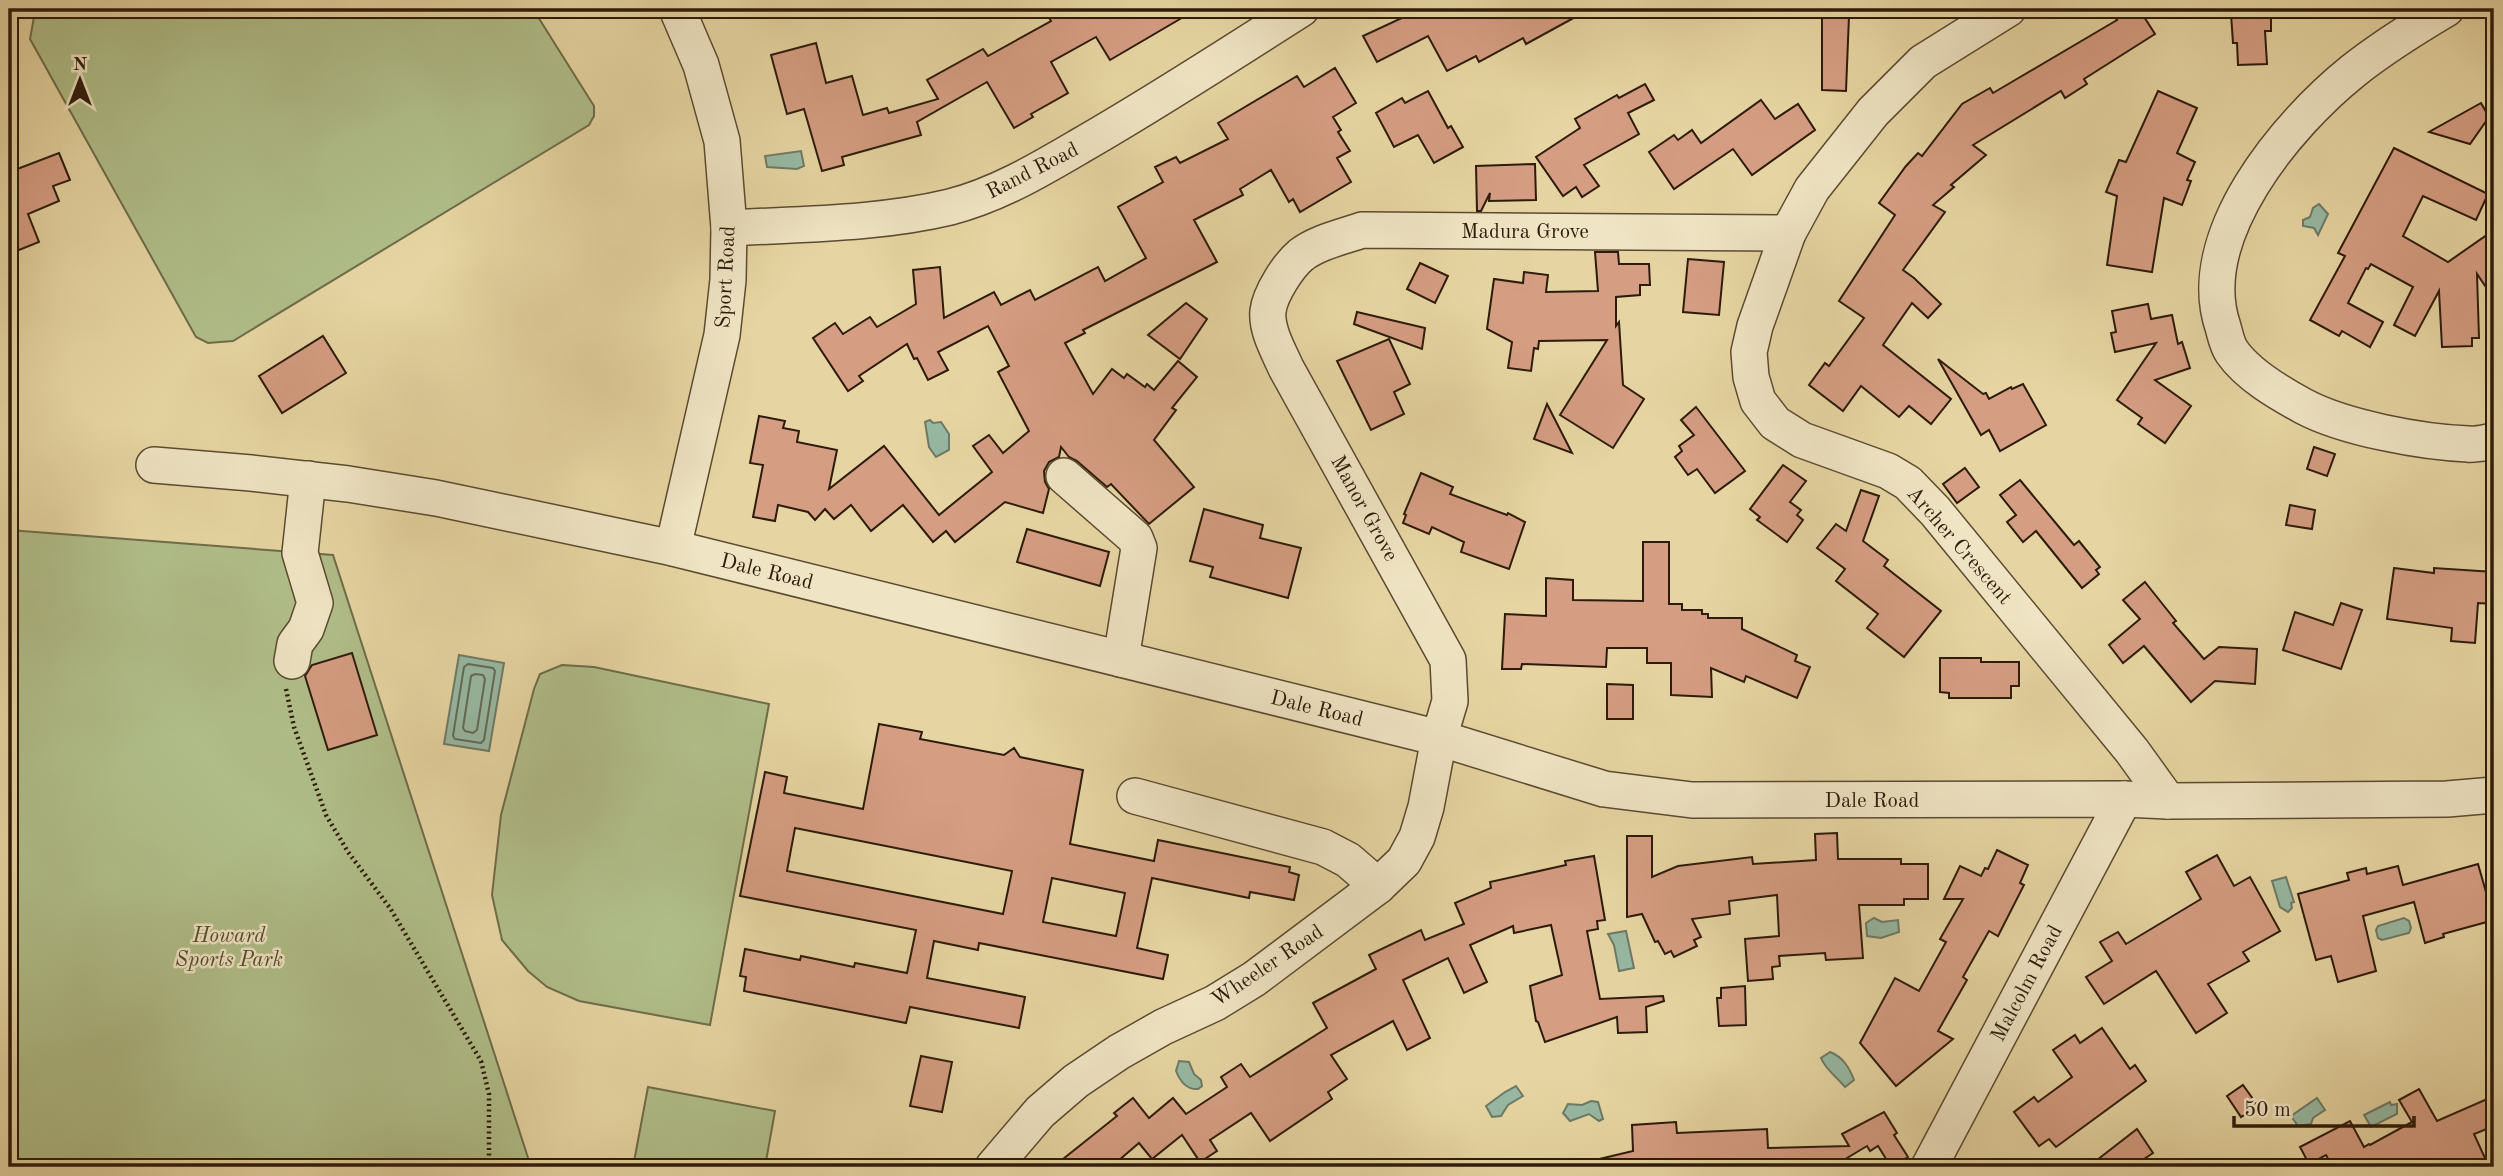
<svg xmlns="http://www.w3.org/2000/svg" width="2503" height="1176" font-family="'Old Standard TT',serif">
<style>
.green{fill:#b0be89;stroke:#6e6c4a;stroke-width:2}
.water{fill:#97b9a3;stroke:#6d7a66;stroke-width:2}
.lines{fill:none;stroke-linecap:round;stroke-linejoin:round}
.shore{stroke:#626a57;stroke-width:2}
.building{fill:#d59d82;stroke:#2d1b0b;stroke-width:2;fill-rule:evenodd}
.minor-casing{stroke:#5b4a31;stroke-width:38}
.path{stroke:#2d1b0b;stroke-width:4.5;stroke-dasharray:2 3.5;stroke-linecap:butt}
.minor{stroke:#efe4c3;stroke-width:35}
.labels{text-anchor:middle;stroke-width:5;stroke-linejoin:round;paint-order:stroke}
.street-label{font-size:21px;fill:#2d1b0b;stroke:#efe4c3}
.park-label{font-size:21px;font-style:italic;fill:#544c31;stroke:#efe4c3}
</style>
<rect width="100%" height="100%" fill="#e6d5a2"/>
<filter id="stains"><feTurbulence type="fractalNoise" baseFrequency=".00286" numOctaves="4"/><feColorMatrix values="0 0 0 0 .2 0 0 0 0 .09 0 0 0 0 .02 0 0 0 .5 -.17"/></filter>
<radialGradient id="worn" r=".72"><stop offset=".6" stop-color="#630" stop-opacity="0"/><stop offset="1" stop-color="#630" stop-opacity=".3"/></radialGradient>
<g class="green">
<path d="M 51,9 L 533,9 L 594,106 L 594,116 L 589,125 L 233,341 L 208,343 L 196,337 L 30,39 L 34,17 Z"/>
<path d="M 9,530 L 333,555 L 531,1167 L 9,1167 Z"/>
<path d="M 562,665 L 594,667 L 769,704 L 710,1025 L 579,1001 L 547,987 L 528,971 L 502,940 L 492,895 L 501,815 L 534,689 L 540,674 Z"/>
<path d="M 648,1087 L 775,1111 L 765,1167 L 633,1167 Z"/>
</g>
<g class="water">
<path d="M 801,151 L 804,166 L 797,169 L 767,167 L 765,156 Z"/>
<path d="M 2319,204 L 2328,214 L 2318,235 L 2314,228 L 2303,226 L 2303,220 L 2310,217 L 2313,208 Z"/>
<path d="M 930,420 L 933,423 L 941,422 L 949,434 L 949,450 L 936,457 L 929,447 L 925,422 Z"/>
<path d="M 459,655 L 504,663 L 489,751 L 444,744 Z"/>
<path d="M 2286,877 L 2294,902 L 2291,903 L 2292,908 L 2288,912 L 2280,907 L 2272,881 Z"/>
<path d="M 1874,918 L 1882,922 L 1898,920 L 1899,932 L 1881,938 L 1867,936 L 1866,923 Z"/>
<path d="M 2404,918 L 2409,921 L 2411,928 L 2409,933 L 2382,940 L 2378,938 L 2376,930 L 2378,926 Z"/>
<path d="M 1626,931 L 1634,968 L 1619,971 L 1614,945 L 1608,934 Z"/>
<path d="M 1830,1052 C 1843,1057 1849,1067 1854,1080 L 1845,1087 C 1837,1077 1825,1069 1821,1058 Z"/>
<path d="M 1179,1061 L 1189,1062 L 1194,1074 L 1201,1080 L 1202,1086 L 1198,1089 C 1187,1090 1180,1081 1176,1071 Z"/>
<path d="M 1516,1086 L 1523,1096 L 1508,1105 L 1501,1116 L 1492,1117 L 1486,1106 L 1505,1092 Z"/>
<path d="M 2317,1098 L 2325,1110 L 2313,1118 L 2311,1124 L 2298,1126 L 2291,1116 Z"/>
<path d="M 1591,1101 L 1598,1102 L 1603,1119 L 1599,1121 L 1589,1114 L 1570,1121 L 1563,1113 L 1568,1104 L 1582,1105 Z"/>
<path d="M 2390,1102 L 2391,1105 L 2397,1104 L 2397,1114 L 2371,1127 L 2364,1115 Z"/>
</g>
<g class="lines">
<g class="shore">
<path d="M 468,664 L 493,668 L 495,671 L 484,740 L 481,743 L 455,739 L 453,736 L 464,667 Z"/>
<path d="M 475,674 L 483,675 L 485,679 L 477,730 L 473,733 L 465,731 L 463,728 L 471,676 Z"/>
</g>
</g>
<g class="building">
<path d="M 1044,9 L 1197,9 L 1110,60 L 1096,37 L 1051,62 L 1068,93 L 1031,114 L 1033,117 L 1014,128 L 987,82 L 917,122 L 921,135 L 842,157 L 844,165 L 822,171 L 804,109 L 787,114 L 771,55 L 816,43 L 826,83 L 852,76 L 863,115 L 887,108 L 889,113 L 938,99 L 927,80 L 983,49 L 988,56 L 1051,21 Z"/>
<path d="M 1421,9 L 1590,9 L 1526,44 L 1523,38 L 1479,62 L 1476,56 L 1447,71 L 1428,36 L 1377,62 L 1363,36 Z"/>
<path d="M 1822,9 L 1842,9 L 1841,16 L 1849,16 L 1846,91 L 1822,90 Z"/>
<path d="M 2109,9 L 2139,9 L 2155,34 L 2084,79 L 2087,84 L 2065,98 L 2061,91 L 1973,145 L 1986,155 L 1951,185 L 1954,187 L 1933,205 L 1945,212 L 1903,270 L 1914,278 L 1941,304 L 1928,318 L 1912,303 L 1883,345 L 1951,399 L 1931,424 L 1909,406 L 1899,417 L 1861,386 L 1843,411 L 1809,385 L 1825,363 L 1829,366 L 1864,318 L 1839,301 L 1895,215 L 1879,203 L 1906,166 L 1918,153 L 1922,156 L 1962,104 L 1990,88 L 1993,93 L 2117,20 Z"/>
<path d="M 2244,9 L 2271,9 L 2271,31 L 2265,31 L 2267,64 L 2238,65 L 2237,43 L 2233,43 L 2231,14 L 2244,13 Z"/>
<path d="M 1335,68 L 1356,103 L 1333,117 L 1341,130 L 1338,132 L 1350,151 L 1337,158 L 1351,182 L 1300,212 L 1293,199 L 1289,202 L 1271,170 L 1240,189 L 1243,195 L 1194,220 L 1217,262 L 1083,330 L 1085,333 L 1065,343 L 1093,394 L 1112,369 L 1124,378 L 1127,374 L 1145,387 L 1147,384 L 1154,390 L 1178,361 L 1197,377 L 1172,408 L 1176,410 L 1154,440 L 1194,487 L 1149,524 L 1111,484 L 1107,487 L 1077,461 L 1069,457 L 1061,447 L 1059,457 L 1049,462 L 1044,471 L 1045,482 L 1049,489 L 1043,513 L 1005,502 L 955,542 L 946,531 L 933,542 L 903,505 L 871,531 L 851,505 L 834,519 L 825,509 L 815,520 L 808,512 L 778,505 L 775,521 L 753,517 L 763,465 L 750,463 L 759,416 L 785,421 L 783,428 L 799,431 L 797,442 L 837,450 L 829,489 L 884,446 L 939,515 L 992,472 L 973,446 L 989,435 L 1003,453 L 1029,431 L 998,372 L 1009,366 L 988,326 L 938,352 L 948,370 L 928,380 L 917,358 L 914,359 L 907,344 L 859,376 L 863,381 L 848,391 L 813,338 L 835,323 L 843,334 L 870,317 L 877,327 L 916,304 L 913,270 L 940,267 L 944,318 L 994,292 L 1001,305 L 1030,290 L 1035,300 L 1098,267 L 1105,281 L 1146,258 L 1118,207 L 1163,182 L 1155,167 L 1176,157 L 1180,163 L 1228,139 L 1218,123 L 1297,76 L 1304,87 Z"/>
<path d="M 1645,84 L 1654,100 L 1628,113 L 1639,134 L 1584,165 L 1599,186 L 1582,197 L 1576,187 L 1563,196 L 1536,157 L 1580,128 L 1575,119 L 1617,95 L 1619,98 Z"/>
<path d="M 1428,91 L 1448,128 L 1451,126 L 1463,147 L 1434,163 L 1418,135 L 1394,147 L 1376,113 L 1402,98 L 1405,103 Z"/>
<path d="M 2158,91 L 2197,108 L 2177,153 L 2195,162 L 2187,180 L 2191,181 L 2182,205 L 2164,198 L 2152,272 L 2107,265 L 2117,196 L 2106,192 L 2119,160 L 2126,162 Z"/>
<path d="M 1761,100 L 1775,119 L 1798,104 L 1815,130 L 1752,175 L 1733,149 L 1674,189 L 1649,152 L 1674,135 L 1678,140 L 1692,130 L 1701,143 Z"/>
<path d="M 2481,103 L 2489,117 L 2470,144 L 2429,132 Z"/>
<path d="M 2394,148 L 2488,194 L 2476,220 L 2423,196 L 2403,236 L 2448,262 L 2494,230 L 2494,299 L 2477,274 L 2479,338 L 2472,338 L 2472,346 L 2442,347 L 2439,291 L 2415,336 L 2394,325 L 2413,287 L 2371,264 L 2368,269 L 2366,268 L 2348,303 L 2383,322 L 2370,347 L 2342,331 L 2339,336 L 2310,320 L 2345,256 L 2338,253 Z"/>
<path d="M 59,153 L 70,180 L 53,186 L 59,201 L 28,214 L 39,242 L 9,254 L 9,168 L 12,171 Z"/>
<path d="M 1535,164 L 1536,200 L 1489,201 L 1490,193 L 1481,211 L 1477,211 L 1476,166 Z"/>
<path d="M 1595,252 L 1618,252 L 1619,264 L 1649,264 L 1650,285 L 1640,285 L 1640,295 L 1616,297 L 1616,326 L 1619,322 L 1623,385 L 1644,399 L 1613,448 L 1560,415 L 1607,340 L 1539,341 L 1538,349 L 1534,348 L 1531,371 L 1508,368 L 1512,342 L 1487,329 L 1494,279 L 1523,283 L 1524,272 L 1548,275 L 1546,292 L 1598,291 Z"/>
<path d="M 1688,259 L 1724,262 L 1719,315 L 1683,312 Z"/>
<path d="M 1420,263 L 1448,276 L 1435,303 L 1407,289 Z"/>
<path d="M 1186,303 L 1207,319 L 1180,359 L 1148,335 Z"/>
<path d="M 2148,304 L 2151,319 L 2172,315 L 2178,344 L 2182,342 L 2190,368 L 2155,380 L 2191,406 L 2165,443 L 2138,424 L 2142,418 L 2117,400 L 2156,343 L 2115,352 L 2111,333 L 2116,332 L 2112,311 Z"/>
<path d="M 1357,312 L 1425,328 L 1422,349 L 1354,324 Z"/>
<path d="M 323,336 L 346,373 L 282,413 L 259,376 Z"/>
<path d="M 1389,339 L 1410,384 L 1394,392 L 1404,414 L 1371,430 L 1337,361 Z"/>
<path d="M 1938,359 L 1983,394 L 1986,393 L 1989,399 L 2011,387 L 2012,389 L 2023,384 L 2046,425 L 2000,451 L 1989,430 L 1981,435 Z"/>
<path d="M 1547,404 L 1572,453 L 1534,439 Z"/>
<path d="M 1696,407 L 1745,471 L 1715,493 L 1697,469 L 1688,475 L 1675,457 L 1682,451 L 1679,446 L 1694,435 L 1681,420 Z"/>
<path d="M 2314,447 L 2335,454 L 2327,476 L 2307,469 Z"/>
<path d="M 1783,465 L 1806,481 L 1790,502 L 1801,510 L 1797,515 L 1803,520 L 1787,542 L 1757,520 L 1760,517 L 1750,509 Z"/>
<path d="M 1965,468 L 1979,487 L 1957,503 L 1943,484 Z"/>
<path d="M 1421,473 L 1453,487 L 1450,494 L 1507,515 L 1508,513 L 1525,522 L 1509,569 L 1461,552 L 1464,542 L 1432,527 L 1429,534 L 1403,523 L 1406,515 L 1404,514 Z"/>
<path d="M 2020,480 L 2069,539 L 2074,545 L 2079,541 L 2100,567 L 2096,570 L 2099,574 L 2082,588 L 2036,531 L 2023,542 L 2007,522 L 2016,515 L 2000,495 Z"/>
<path d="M 1861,490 L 1879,496 L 1863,541 L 1888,560 L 1884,566 L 1941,611 L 1904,657 L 1867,628 L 1878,614 L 1836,581 L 1845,569 L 1817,548 L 1836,524 L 1846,531 Z"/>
<path d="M 2290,505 L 2315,510 L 2312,529 L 2286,525 Z"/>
<path d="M 1204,509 L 1263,525 L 1260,538 L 1301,548 L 1288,598 L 1210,577 L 1213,567 L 1190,561 Z"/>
<path d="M 1027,529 L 1109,552 L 1100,586 L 1017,562 Z"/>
<path d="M 1643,542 L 1669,542 L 1669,604 L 1682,604 L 1682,610 L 1702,610 L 1702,614 L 1708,614 L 1708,618 L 1742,618 L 1742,629 L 1797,655 L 1795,661 L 1810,667 L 1797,698 L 1746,676 L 1744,682 L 1711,668 L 1712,697 L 1671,695 L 1671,663 L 1647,663 L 1647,648 L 1607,648 L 1606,667 L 1522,664 L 1521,669 L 1502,669 L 1505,614 L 1546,616 L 1546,578 L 1573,580 L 1573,600 L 1643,601 Z"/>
<path d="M 2394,568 L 2434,573 L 2434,568 L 2494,572 L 2494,604 L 2478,603 L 2475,643 L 2451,641 L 2452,628 L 2387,619 Z"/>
<path d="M 2145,582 L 2176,621 L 2173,623 L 2204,659 L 2219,647 L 2257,649 L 2255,684 L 2215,681 L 2191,702 L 2144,646 L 2123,663 L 2109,645 L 2140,619 L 2123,600 Z"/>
<path d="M 2341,603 L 2362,610 L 2341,669 L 2283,650 L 2295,612 L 2333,625 Z"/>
<path d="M 352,653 L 377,735 L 328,750 L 305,676 L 312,665 Z"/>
<path d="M 1940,658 L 1981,658 L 1981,662 L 2019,662 L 2019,686 L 2011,686 L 2011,698 L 1949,698 L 1949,693 L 1940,692 Z"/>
<path d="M 1607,684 L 1633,685 L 1633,719 L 1607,719 Z"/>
<path d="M 879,724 L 922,732 L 920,739 L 1004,755 L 1014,748 L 1020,757 L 1083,770 L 1070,844 L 1154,861 L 1158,840 L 1290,867 L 1289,872 L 1299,875 L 1294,900 L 1250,892 L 1249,898 L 1152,878 L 1137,948 L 1168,955 L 1163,979 L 979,943 L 978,950 L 934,941 L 927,978 L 1025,997 L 1019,1028 L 910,1007 L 906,1023 L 744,991 L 746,977 L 740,976 L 745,949 L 800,960 L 801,956 L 854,967 L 855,963 L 907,973 L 916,930 L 740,896 L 765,772 L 787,777 L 784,793 L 863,809 ZM 795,828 L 1012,871 L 1003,914 L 787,871 ZM 1052,878 L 1125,893 L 1116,936 L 1043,922 Z"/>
<path d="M 1837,833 L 1838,859 L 1901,859 L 1901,864 L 1928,864 L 1928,899 L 1904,899 L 1904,905 L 1859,905 L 1863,958 L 1826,960 L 1825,953 L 1779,956 L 1780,966 L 1772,967 L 1773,979 L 1748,981 L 1745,939 L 1779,936 L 1777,895 L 1729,901 L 1730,914 L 1692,919 L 1701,937 L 1694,940 L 1697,946 L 1674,957 L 1671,951 L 1665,954 L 1658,941 L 1655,942 L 1642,914 L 1627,917 L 1627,836 L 1652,836 L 1652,877 L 1678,866 L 1752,857 L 1753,864 L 1816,860 L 1815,834 Z"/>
<path d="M 1997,850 L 2028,865 L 2020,883 L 2024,885 L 1998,936 L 1989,931 L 1963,977 L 1967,980 L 1938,1031 L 1953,1039 L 1896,1086 L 1860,1043 L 1895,978 L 1919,991 L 1946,942 L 1940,939 L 1963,899 L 1944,899 L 1960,866 L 1981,876 L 1985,868 L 1988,869 Z"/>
<path d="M 2217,855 L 2234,886 L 2250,877 L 2280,931 L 2243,952 L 2249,961 L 2208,984 L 2227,1013 L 2196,1033 L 2156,971 L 2104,1004 L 2086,977 L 2112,961 L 2100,942 L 2118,932 L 2126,944 L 2201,899 L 2186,872 Z"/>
<path d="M 1594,856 L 1605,920 L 1597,921 L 1598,929 L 1587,931 L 1600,999 L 1663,996 L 1664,1001 L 1646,1007 L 1647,1032 L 1618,1033 L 1617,1017 L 1545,1042 L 1538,1022 L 1536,1021 L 1530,986 L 1562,975 L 1551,925 L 1514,933 L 1513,926 L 1470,945 L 1487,982 L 1464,993 L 1448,958 L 1403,980 L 1430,1038 L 1407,1050 L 1393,1021 L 1331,1055 L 1347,1079 L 1328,1092 L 1332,1099 L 1270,1141 L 1251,1113 L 1210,1140 L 1217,1151 L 1200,1162 L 1182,1135 L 1152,1159 L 1139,1143 L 1111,1167 L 1053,1167 L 1117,1116 L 1114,1113 L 1133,1098 L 1149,1118 L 1173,1098 L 1186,1114 L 1227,1087 L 1221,1077 L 1241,1064 L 1250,1077 L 1327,1028 L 1313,1003 L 1376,969 L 1369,955 L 1421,930 L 1425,940 L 1464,924 L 1455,903 L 1491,888 L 1490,882 L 1566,865 L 1565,861 Z"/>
<path d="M 2478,864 L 2494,920 L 2443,934 L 2444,937 L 2425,943 L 2414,902 L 2363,916 L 2376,971 L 2338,982 L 2331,956 L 2316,960 L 2298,894 L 2349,880 L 2347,873 L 2366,868 L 2367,874 L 2398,866 L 2403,885 Z"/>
<path d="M 1745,986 L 1746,1025 L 1719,1026 L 1717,998 L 1721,998 L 1721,988 Z"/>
<path d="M 2102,1028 L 2130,1069 L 2135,1065 L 2146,1081 L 2056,1147 L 2049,1139 L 2039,1146 L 2014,1112 L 2034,1097 L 2038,1102 L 2072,1077 L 2053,1050 L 2075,1035 L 2080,1043 Z"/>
<path d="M 921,1056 L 952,1062 L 942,1112 L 910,1106 Z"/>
<path d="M 2243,1085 L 2258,1106 L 2241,1117 L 2227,1096 Z"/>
<path d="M 2419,1089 L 2437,1121 L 2494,1096 L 2494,1126 L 2474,1134 L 2489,1167 L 2325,1167 L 2331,1164 L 2326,1155 L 2309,1164 L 2300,1147 L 2350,1121 L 2364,1147 L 2369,1144 L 2370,1145 L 2412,1122 L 2399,1100 Z"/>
<path d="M 1884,1112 L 1897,1133 L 1894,1135 L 1908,1157 L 1891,1167 L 1878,1146 L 1870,1151 L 1867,1146 L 1832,1167 L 1596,1167 L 1595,1160 L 1633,1151 L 1632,1125 L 1676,1122 L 1677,1133 L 1767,1129 L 1768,1148 L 1849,1146 L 1842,1134 Z"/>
<path d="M 2137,1129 L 2153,1153 L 2132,1167 L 2088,1167 Z"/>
</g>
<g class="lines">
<g class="minor-casing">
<g id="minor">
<path d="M 2008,9 L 1923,62 L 1873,112 L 1812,189 L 1788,233 L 1755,326 L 1749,352 L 1751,377 L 1758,401 L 1775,423 L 1802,440 L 1888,471 L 1908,483 L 1935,511 L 2132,751 L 2168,801"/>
<path d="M 2446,9 C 2414,28 2382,48 2353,71 C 2287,124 2192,236 2223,327 C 2225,334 2227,345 2232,352 C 2248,375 2279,393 2303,406 C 2344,428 2421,442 2468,444 C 2477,445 2486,442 2494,441"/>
<path d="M 729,228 C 801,224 880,224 950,207 C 997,195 1039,170 1080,146 C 1155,103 1227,56 1301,9"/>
<path d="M 154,465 L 251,473 L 348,484 L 436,498 L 673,548 L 1439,738 L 1604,789 L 1692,800 L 2124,799 L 2168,801 L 2447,799 L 2494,795"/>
<path d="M 1064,476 L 1135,538 L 1139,548 L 1121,659"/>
<path d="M 673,548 L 722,335 L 728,280 L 729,228 L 722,141 L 701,65 L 677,9"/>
<path d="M 292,661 L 295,644 L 306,629 L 315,603 L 300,553 L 308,479"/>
<path d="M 1135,796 L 1323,847 L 1348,860 L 1378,886"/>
<path d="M 993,1167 L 1040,1112 L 1076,1081 L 1119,1052 L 1163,1027 L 1215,1003 L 1254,979 L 1378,886 L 1404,861 L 1417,837 L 1426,807 L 1439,738 L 1450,701 L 1448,660 L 1286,368 C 1279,352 1266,330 1268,311 C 1270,294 1288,266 1301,255 C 1318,242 1342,237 1362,230 L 1788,233"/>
<path d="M 1929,1167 L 2124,799"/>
</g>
</g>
<path class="path" d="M 286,689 L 294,727 L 326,815 L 348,852 L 390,908 L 481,1061 L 489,1094 L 489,1167"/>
<use href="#minor" class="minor"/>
</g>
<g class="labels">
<g class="street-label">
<text transform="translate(1032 170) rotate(-27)" y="7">Rand Road</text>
<text x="1525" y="238">Madura Grove</text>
<text transform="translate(725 277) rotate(-87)" y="7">Sport Road</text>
<text transform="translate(1365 508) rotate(61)" y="7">Manor Grove</text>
<text transform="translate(1960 545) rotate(49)" y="7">Archer Crescent</text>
<text transform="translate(767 571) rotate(14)" y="7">Dale Road</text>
<text transform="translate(1317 708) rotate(14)" y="7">Dale Road</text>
<text x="1872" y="807">Dale Road</text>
<text transform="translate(1267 965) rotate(-34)" y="7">Wheeler Road</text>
<text transform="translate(2026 983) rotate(-62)" y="7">Malcolm Road</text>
</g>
<g class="park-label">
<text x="229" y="942">Howard<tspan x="229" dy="24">Sports Park</tspan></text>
</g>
</g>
<rect width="2503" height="1176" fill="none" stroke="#e6d5a2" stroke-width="35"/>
<rect x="10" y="10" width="2482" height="1155" fill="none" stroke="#2d1b0b" stroke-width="3.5"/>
<rect x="18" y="18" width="2468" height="1141" fill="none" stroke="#2d1b0b" stroke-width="2"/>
<g transform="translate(80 80)" stroke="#efe4c3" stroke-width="5" paint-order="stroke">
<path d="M0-5L12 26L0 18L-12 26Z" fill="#2d1b0b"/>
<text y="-10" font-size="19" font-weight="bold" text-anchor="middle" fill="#2d1b0b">N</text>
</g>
<path d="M2234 1116v10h180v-10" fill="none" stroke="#2d1b0b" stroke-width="3.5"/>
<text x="2244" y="1116" font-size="21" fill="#2d1b0b" stroke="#efe4c3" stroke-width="5" paint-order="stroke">50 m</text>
<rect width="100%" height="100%" filter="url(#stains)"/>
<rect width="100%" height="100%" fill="url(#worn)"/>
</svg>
